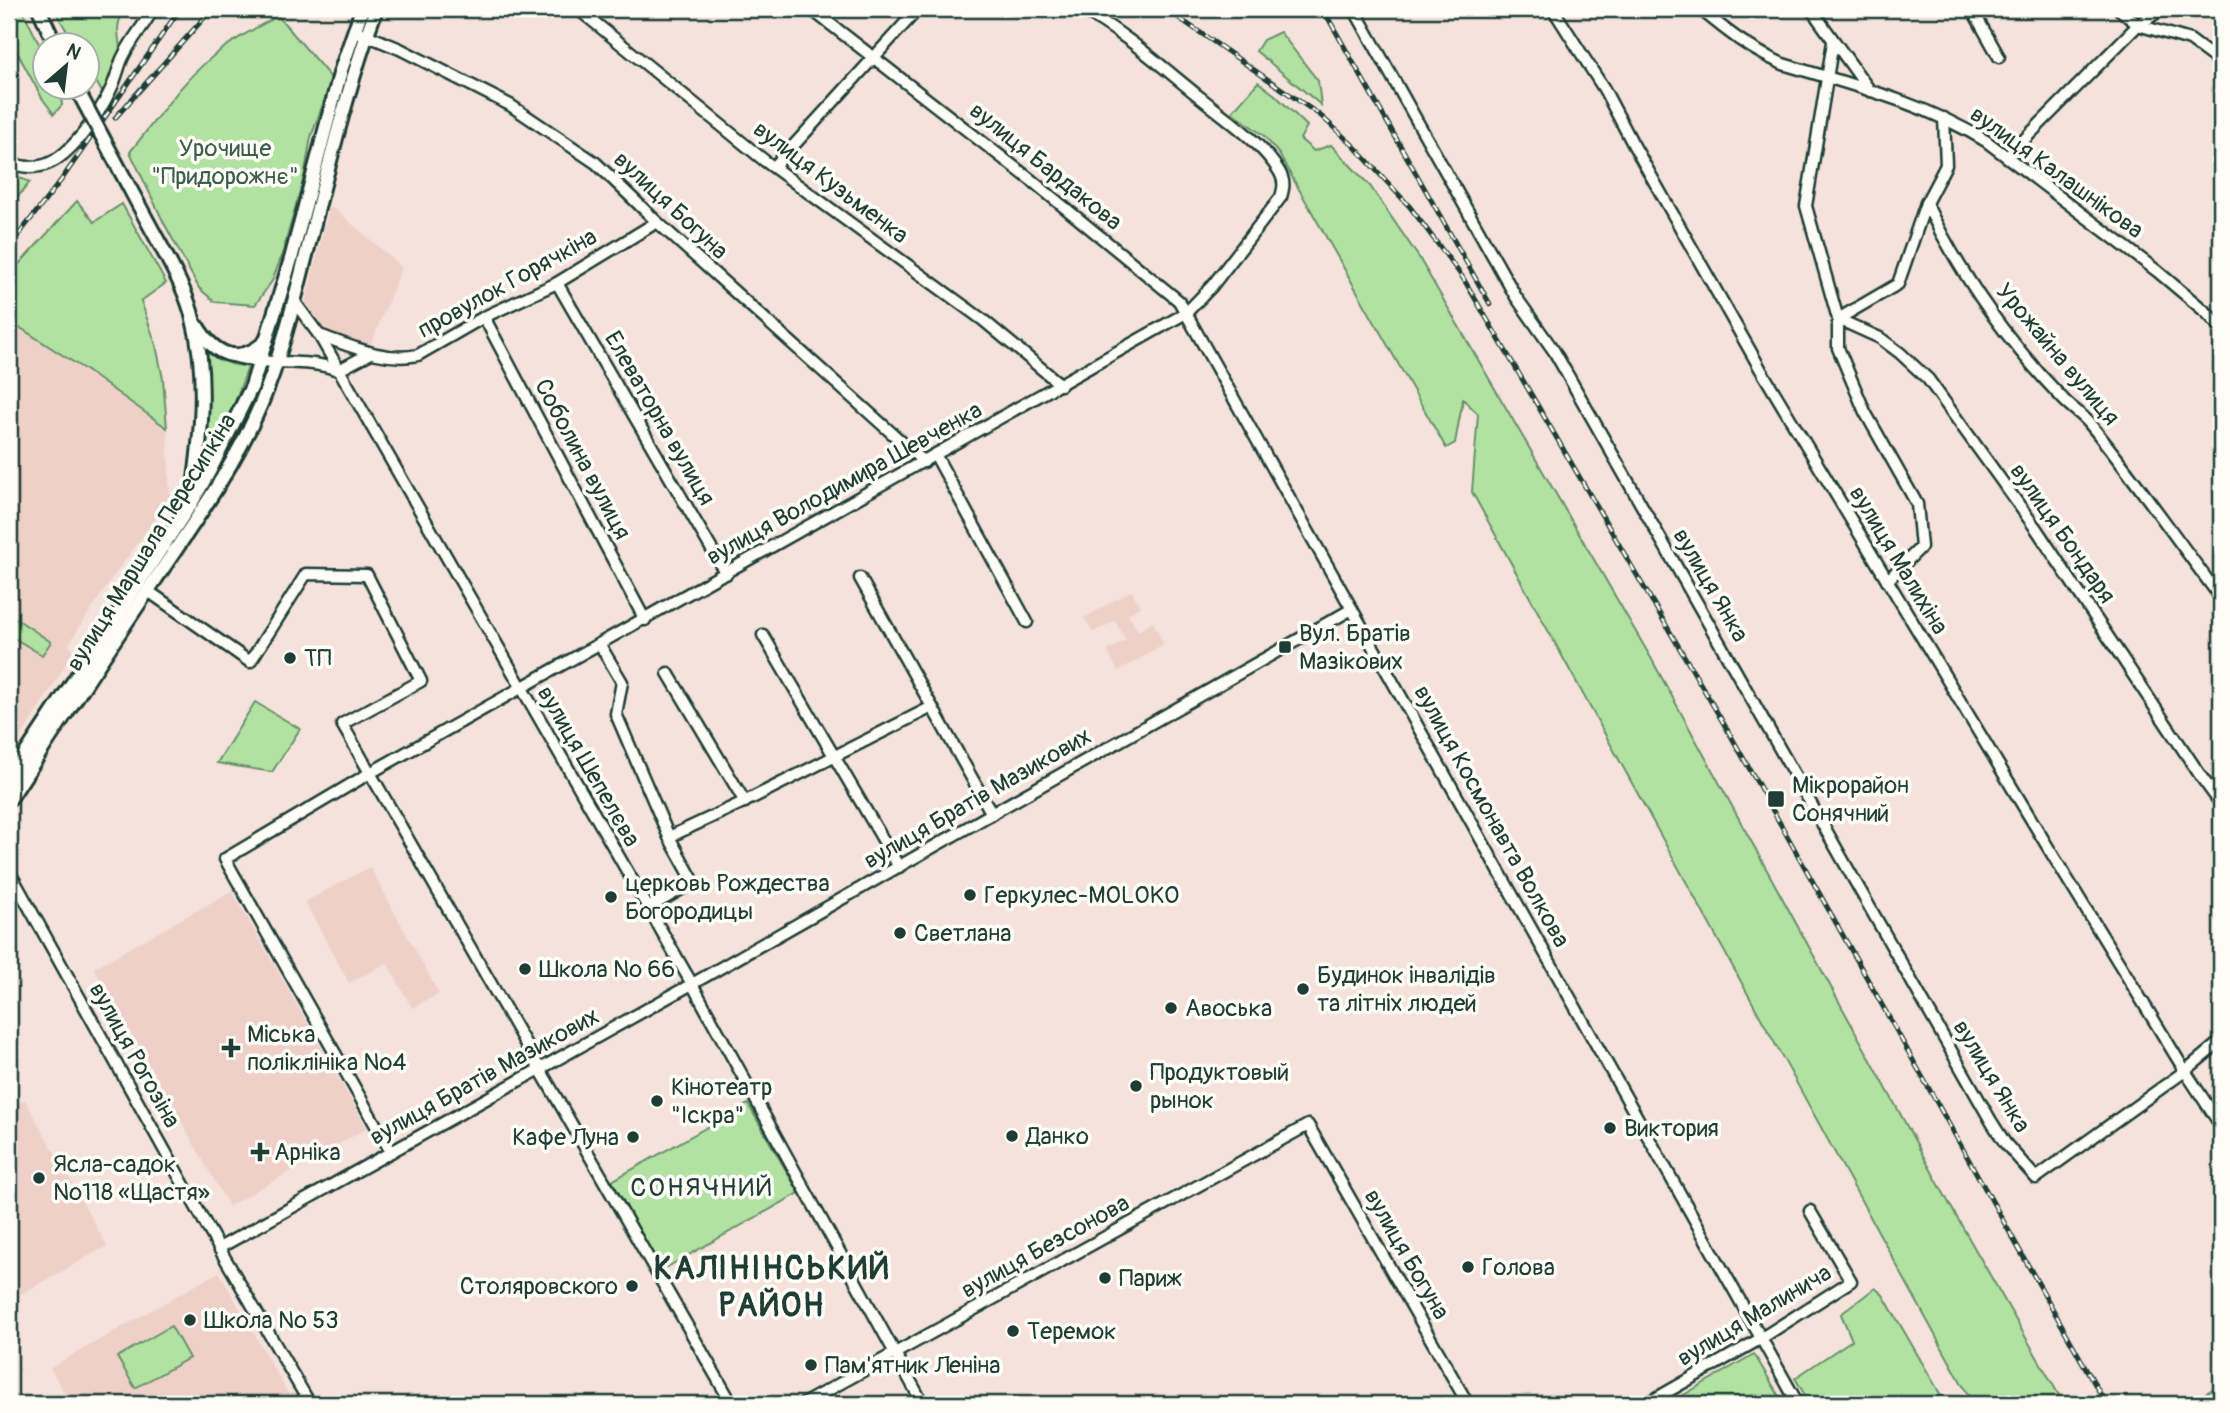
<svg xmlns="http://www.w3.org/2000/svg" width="2230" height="1413" font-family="Pangolin,sans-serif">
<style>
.built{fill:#eed0c8}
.green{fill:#b2e2a2;stroke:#68906b;stroke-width:2}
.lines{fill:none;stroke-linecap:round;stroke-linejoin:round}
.minor-casing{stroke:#1f3d34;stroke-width:15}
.major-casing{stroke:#1f3d34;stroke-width:18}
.minor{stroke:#fdfcf7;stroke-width:10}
.major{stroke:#fdfcf7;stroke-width:12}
.rail-casing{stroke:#1f3d34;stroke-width:5}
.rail{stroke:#fdfcf7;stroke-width:2.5;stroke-dasharray:8;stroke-linecap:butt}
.major-bridge-casing{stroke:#1f3d34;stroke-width:18;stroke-linecap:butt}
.major-bridge{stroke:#fdfcf7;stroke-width:12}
.poi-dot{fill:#1f3d34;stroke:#fdfcf7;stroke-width:2.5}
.labels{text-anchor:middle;stroke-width:7;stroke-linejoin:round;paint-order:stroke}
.park-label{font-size:24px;fill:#3c5e4a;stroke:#fdfcf7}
.street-label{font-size:24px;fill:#1f3d34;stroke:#fdfcf7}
.poi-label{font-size:24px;fill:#1f3d34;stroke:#fdfcf7;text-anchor:start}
.neighbourhood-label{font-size:26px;letter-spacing:2px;fill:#1f3d34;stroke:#fdfcf7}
.district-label{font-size:32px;font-weight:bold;letter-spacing:2px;fill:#1f3d34;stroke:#fdfcf7}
</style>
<rect width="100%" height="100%" fill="#f4e2db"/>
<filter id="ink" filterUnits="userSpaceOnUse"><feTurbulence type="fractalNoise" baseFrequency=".0143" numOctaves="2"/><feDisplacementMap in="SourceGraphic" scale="14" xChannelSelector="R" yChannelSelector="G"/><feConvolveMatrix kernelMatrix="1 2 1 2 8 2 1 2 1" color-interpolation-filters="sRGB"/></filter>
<g filter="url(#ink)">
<g class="built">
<path d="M 330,205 L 402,267 L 371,344 L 333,343 L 305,304 Z"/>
<path d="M 9,325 L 22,329 L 84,369 L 167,428 L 170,499 L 112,578 L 68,645 L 75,650 L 9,756 L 9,635 L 42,655 L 51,643 L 9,614 Z"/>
<path d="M 1131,591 L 1141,606 L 1128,614 L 1138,631 L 1153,622 L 1164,645 L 1118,671 L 1107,651 L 1126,640 L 1115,621 L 1093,632 L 1084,618 Z"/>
<path d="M 370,867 L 439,994 L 412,1008 L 387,963 L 349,983 L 305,902 Z"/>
<path d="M 232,891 L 367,1128 L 229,1206 L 94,968 Z"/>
<path d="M 25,1100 L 107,1246 L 9,1301 L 9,1109 Z"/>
<path d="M 219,1272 L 294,1404 L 71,1404 L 50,1368 Z"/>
</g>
<g class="green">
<path d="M 9,9 L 22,9 L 45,56 L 46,88 L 60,88 L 62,105 L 54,114 L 42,98 L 11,41 L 9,34 Z"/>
<path d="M 54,9 L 125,9 C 113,29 120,34 120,53 C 120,67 109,84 105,97 L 88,68 L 88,46 L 75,45 Z"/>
<path d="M 278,16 L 332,79 L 311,137 L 304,177 L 281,258 L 272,281 L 255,305 L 215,302 L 199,288 L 164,223 L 130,152 C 158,118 185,76 221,50 C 239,36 258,27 278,16 Z"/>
<path d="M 1280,32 L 1318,81 L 1321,105 L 1256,51 L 1263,40 Z"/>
<path d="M 1258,82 L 1275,95 L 1307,126 L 1300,139 L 1314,151 L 1331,145 L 1370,186 L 1418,256 L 1651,658 L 1955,1214 L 2064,1404 L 1973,1404 L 1472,492 L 1478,414 L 1463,399 L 1455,443 L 1446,448 L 1279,154 L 1264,136 L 1232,112 Z"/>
<path d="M 9,174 L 30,182 L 9,208 Z"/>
<path d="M 77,201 L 94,222 L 122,204 L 166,283 L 141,301 L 156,345 L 163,379 L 167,428 L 84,369 L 22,329 L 9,325 L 9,275 Z"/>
<path d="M 204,349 L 231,364 L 248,367 L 228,420 L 203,468 L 209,397 Z"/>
<path d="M 9,614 L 51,642 L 42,655 L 9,635 Z"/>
<path d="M 255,702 L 300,729 L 272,772 L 217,763 Z"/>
<path d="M 748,1104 L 799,1193 L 662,1270 L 612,1181 Z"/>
<path d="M 1875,1288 L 1883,1295 L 1946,1404 L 1810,1404 L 1795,1378 L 1852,1340 L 1841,1314 Z"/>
<path d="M 171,1326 L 189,1358 L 135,1388 L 117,1357 Z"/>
<path d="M 1754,1354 L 1784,1404 L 1667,1404 L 1668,1404 Z"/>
<path d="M 2221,1384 L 2221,1404 L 2188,1404 Z"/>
</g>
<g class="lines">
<g class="minor-casing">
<g id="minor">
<path d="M 578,9 L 765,161 L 983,320 L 1061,385"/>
<path d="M 811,9 L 1031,180 L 1179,301 L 1798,1404"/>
<path d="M 1354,9 L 1516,297 L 1554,351 L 1991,1121 L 2005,1143 L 2036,1178 L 2185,1071 L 2221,1041"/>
<path d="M 1553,9 L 1604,89 L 1633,144 L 1761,370 L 2049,849 L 2185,1071 L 2221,1126"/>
<path d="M 1700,9 C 1728,32 1749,49 1783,64 C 1852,85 1924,103 1986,141 L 2157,271 L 2207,313 L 2221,328"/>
<path d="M 1811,9 L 1870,91"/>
<path d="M 1972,9 L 1999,57"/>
<path d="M 2119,9 L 2138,25 L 2190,40 L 2221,63"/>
<path d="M 361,33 L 400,49 L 510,105 L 596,163 L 657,222 L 924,462"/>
<path d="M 1833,42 L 1806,206 L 1838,319 L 1880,338 L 1900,353 L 1928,379 L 2037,530 L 2202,778 L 2221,804"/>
<path d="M 1944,118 L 1946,165 L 1926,203 C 1960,274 2008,342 2063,399 C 2071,408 2082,414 2090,424 C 2136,480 2177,540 2221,598"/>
<path d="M 2007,157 L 2138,25 L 2162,9"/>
<path d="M 9,162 C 18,166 30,168 40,166 C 68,162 100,113 111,89 C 116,79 118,69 122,59 C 130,41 144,26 153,9"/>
<path d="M 774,167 L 918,9"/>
<path d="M 557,283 L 726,574"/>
<path d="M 294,301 L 319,335 L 692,984 L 923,1404"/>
<path d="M 484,317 L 645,620"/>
<path d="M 319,335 C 351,346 384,362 418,355 L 484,317 L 557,283 L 657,222"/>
<path d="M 233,356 C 268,367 304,357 338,370"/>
<path d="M 339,370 L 371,353"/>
<path d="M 936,456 L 1027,622"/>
<path d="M 860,578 L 992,814"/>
<path d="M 1887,581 L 1921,547 L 1917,504 L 1865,412 L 1838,348 L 1838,319 L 1898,284 L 1926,203"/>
<path d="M 148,591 L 250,662 L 306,574 L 367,575 L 421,681 L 342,724 L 732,1404"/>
<path d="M 763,635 L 899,867"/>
<path d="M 600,645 L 622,682 L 616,714 L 669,837 L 694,882 L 648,908"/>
<path d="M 668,673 L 745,802"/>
<path d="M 669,837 L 752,798 L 932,707"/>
<path d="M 9,871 L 219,1248 L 310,1404"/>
<path d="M 391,1152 L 225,859 L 370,773 L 1186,313 L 1212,286 L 1281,197 C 1284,187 1285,181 1279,171 C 1261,142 1228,120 1201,98 C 1162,67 1125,33 1081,9"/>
<path d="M 219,1248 L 692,984 L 1352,609"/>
<path d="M 803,1404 L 1308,1125 L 1468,1404"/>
<path d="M 1646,1404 L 1760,1339 L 1851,1281 L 1810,1211"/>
</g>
</g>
<g class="major-casing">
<g id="major">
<path d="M 39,9 L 56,46"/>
<path d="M 120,170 C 134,196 147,221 161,246 C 173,269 187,293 193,319 C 208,376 201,437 193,494"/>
<path d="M 197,326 C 215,356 239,366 266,341"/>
<path d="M 9,779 L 192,502 L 211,468 L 252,386 L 291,259 L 341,70 L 362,9"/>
<path d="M 9,800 C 57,727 105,653 155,580 C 193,524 234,467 261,404 C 280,359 292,310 304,263 C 326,177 346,91 376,9"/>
</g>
</g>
<use href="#minor" class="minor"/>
<use href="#major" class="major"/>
<g class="rail-casing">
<g id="rail">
<path d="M 1166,9 L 1321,116 L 1354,146 L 1410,207 L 1463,278 L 1731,736 L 2106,1404"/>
<path d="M 1323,9 L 1490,304"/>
<path d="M 115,118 L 212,9"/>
<path d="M 9,247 L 62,179 L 180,9"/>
</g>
</g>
<use href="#rail" class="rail"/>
<g class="major-bridge-casing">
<path id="major-bridge" d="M 79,93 L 120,170"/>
</g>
<use href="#major-bridge" class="major-bridge"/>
</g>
</g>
<g class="poi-dot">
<rect x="1278" y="640" width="14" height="14" rx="3.5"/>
<circle cx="290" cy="658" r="7"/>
<rect x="1767" y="790" width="18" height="18" rx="3.5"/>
<circle cx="970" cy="895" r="7"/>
<circle cx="611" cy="897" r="7"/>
<circle cx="900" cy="933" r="7"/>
<circle cx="525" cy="969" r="7"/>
<circle cx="1303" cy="989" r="7"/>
<circle cx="1171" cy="1008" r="7"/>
<path d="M227.5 1037.5h7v7h7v7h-7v7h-7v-7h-7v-7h7z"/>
<circle cx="1136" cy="1086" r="7"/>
<circle cx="657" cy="1101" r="7"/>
<circle cx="1610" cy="1128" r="7"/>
<circle cx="1012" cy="1136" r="7"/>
<circle cx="633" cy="1137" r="7"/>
<path d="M256.5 1141.5h7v7h7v7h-7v7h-7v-7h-7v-7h7z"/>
<circle cx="39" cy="1178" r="7"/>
<circle cx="1468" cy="1267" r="7"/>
<circle cx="1105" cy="1278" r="7"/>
<circle cx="632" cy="1286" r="7"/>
<circle cx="190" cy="1320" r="7"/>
<circle cx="1013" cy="1331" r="7"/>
<circle cx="811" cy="1365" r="7"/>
</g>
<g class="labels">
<g class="park-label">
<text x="225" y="156">Урочище<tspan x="225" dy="28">"Придорожнє"</tspan></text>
</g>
<g class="street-label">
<text transform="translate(1046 166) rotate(39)" y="8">вулиця Бардакова</text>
<text transform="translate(2057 172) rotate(36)" y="8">вулиця Калашнікова</text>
<text transform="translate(831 182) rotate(37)" y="8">вулиця Кузьменка</text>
<text transform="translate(671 205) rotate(43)" y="8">вулиця Богуна</text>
<text transform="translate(507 283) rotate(-29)" y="8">провулок Горячкіна</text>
<text transform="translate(2058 354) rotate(50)" y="8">Урожайна вулиця</text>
<text transform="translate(660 418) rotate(60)" y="8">Елеваторна вулиця</text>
<text transform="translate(583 459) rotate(62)" y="8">Соболина вулиця</text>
<text transform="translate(844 483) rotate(-29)" y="8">вулиця Володимира Шевченка</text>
<text transform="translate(2063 533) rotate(55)" y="8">вулиця Бондаря</text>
<text transform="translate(151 542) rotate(-58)" y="8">вулиця Маршала Пересипкіна</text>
<text transform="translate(1899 560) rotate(59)" y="8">вулиця Малихіна</text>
<text transform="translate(1711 585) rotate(60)" y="8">вулиця Янка</text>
<text transform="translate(589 766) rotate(60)" y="8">вулиця Шепелєва</text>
<text transform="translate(977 798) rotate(-30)" y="8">вулиця Братів Мазикових</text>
<text transform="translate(1492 816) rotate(61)" y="8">вулиця Космонавта Волкова</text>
<text transform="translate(135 1055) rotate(61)" y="8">вулиця Рогозіна</text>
<text transform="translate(484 1076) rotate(-29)" y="8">вулиця Братів Мазикових</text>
<text transform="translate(1992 1076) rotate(59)" y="8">вулиця Янка</text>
<text transform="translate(1045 1246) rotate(-29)" y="8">вулиця Безсонова</text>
<text transform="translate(1407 1254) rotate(60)" y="8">вулиця Богуна</text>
<text transform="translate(1754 1315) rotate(-31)" y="8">вулиця Малинича</text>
</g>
<g class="poi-label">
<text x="1299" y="641">Вул. Братів<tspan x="1299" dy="28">Мазікових</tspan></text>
<text x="304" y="666">ТП</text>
<text x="1792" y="793">Мікрорайон<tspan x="1792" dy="28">Сонячний</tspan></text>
<text x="625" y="891">церковь Рождества<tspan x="625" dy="28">Богородицы</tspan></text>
<text x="984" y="903">Геркулес-MOLOKO</text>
<text x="914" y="941">Светлана</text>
<text x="539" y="977">Школа № 66</text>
<text x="1317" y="983">Будинок інвалідів<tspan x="1317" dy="28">та літніх людей</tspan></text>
<text x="1185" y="1016">Авоська</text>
<text x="247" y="1042">Міська<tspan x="247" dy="28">поліклініка №4</tspan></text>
<text x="1150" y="1080">Продуктовый<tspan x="1150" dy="28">рынок</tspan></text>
<text x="671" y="1095">Кінотеатр<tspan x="671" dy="28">"Іскра"</tspan></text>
<text x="1624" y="1136">Виктория</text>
<text x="1026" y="1144">Данко</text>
<text x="619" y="1145" text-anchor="end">Кафе Луна</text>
<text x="274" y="1160">Арніка</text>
<text x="53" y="1172">Ясла-садок<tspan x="53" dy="28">№118 «Щастя»</tspan></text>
<text x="1482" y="1275">Голова</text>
<text x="1119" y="1286">Париж</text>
<text x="618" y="1294" text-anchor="end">Столяровского</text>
<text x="204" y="1328">Школа № 53</text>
<text x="1027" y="1339">Теремок</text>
<text x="825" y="1373">Пам'ятник Леніна</text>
</g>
<g class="neighbourhood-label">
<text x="702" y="1196">СОНЯЧНИЙ</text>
</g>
<g class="district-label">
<text x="772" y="1279">КАЛІНІНСЬКИЙ<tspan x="772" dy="37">РАЙОН</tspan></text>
</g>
</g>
<rect width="2230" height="1413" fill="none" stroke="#fdfcf7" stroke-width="35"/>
<rect x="18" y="18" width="2195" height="1378" fill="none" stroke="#1f3d34" stroke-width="2.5" filter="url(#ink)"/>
<g transform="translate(66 66) rotate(28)"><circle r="33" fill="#fdfcf7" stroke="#a4b0a9" stroke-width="2"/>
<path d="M0-5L12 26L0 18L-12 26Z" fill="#1f3d34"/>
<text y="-10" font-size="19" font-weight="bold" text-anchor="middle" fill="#1f3d34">N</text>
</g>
</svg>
